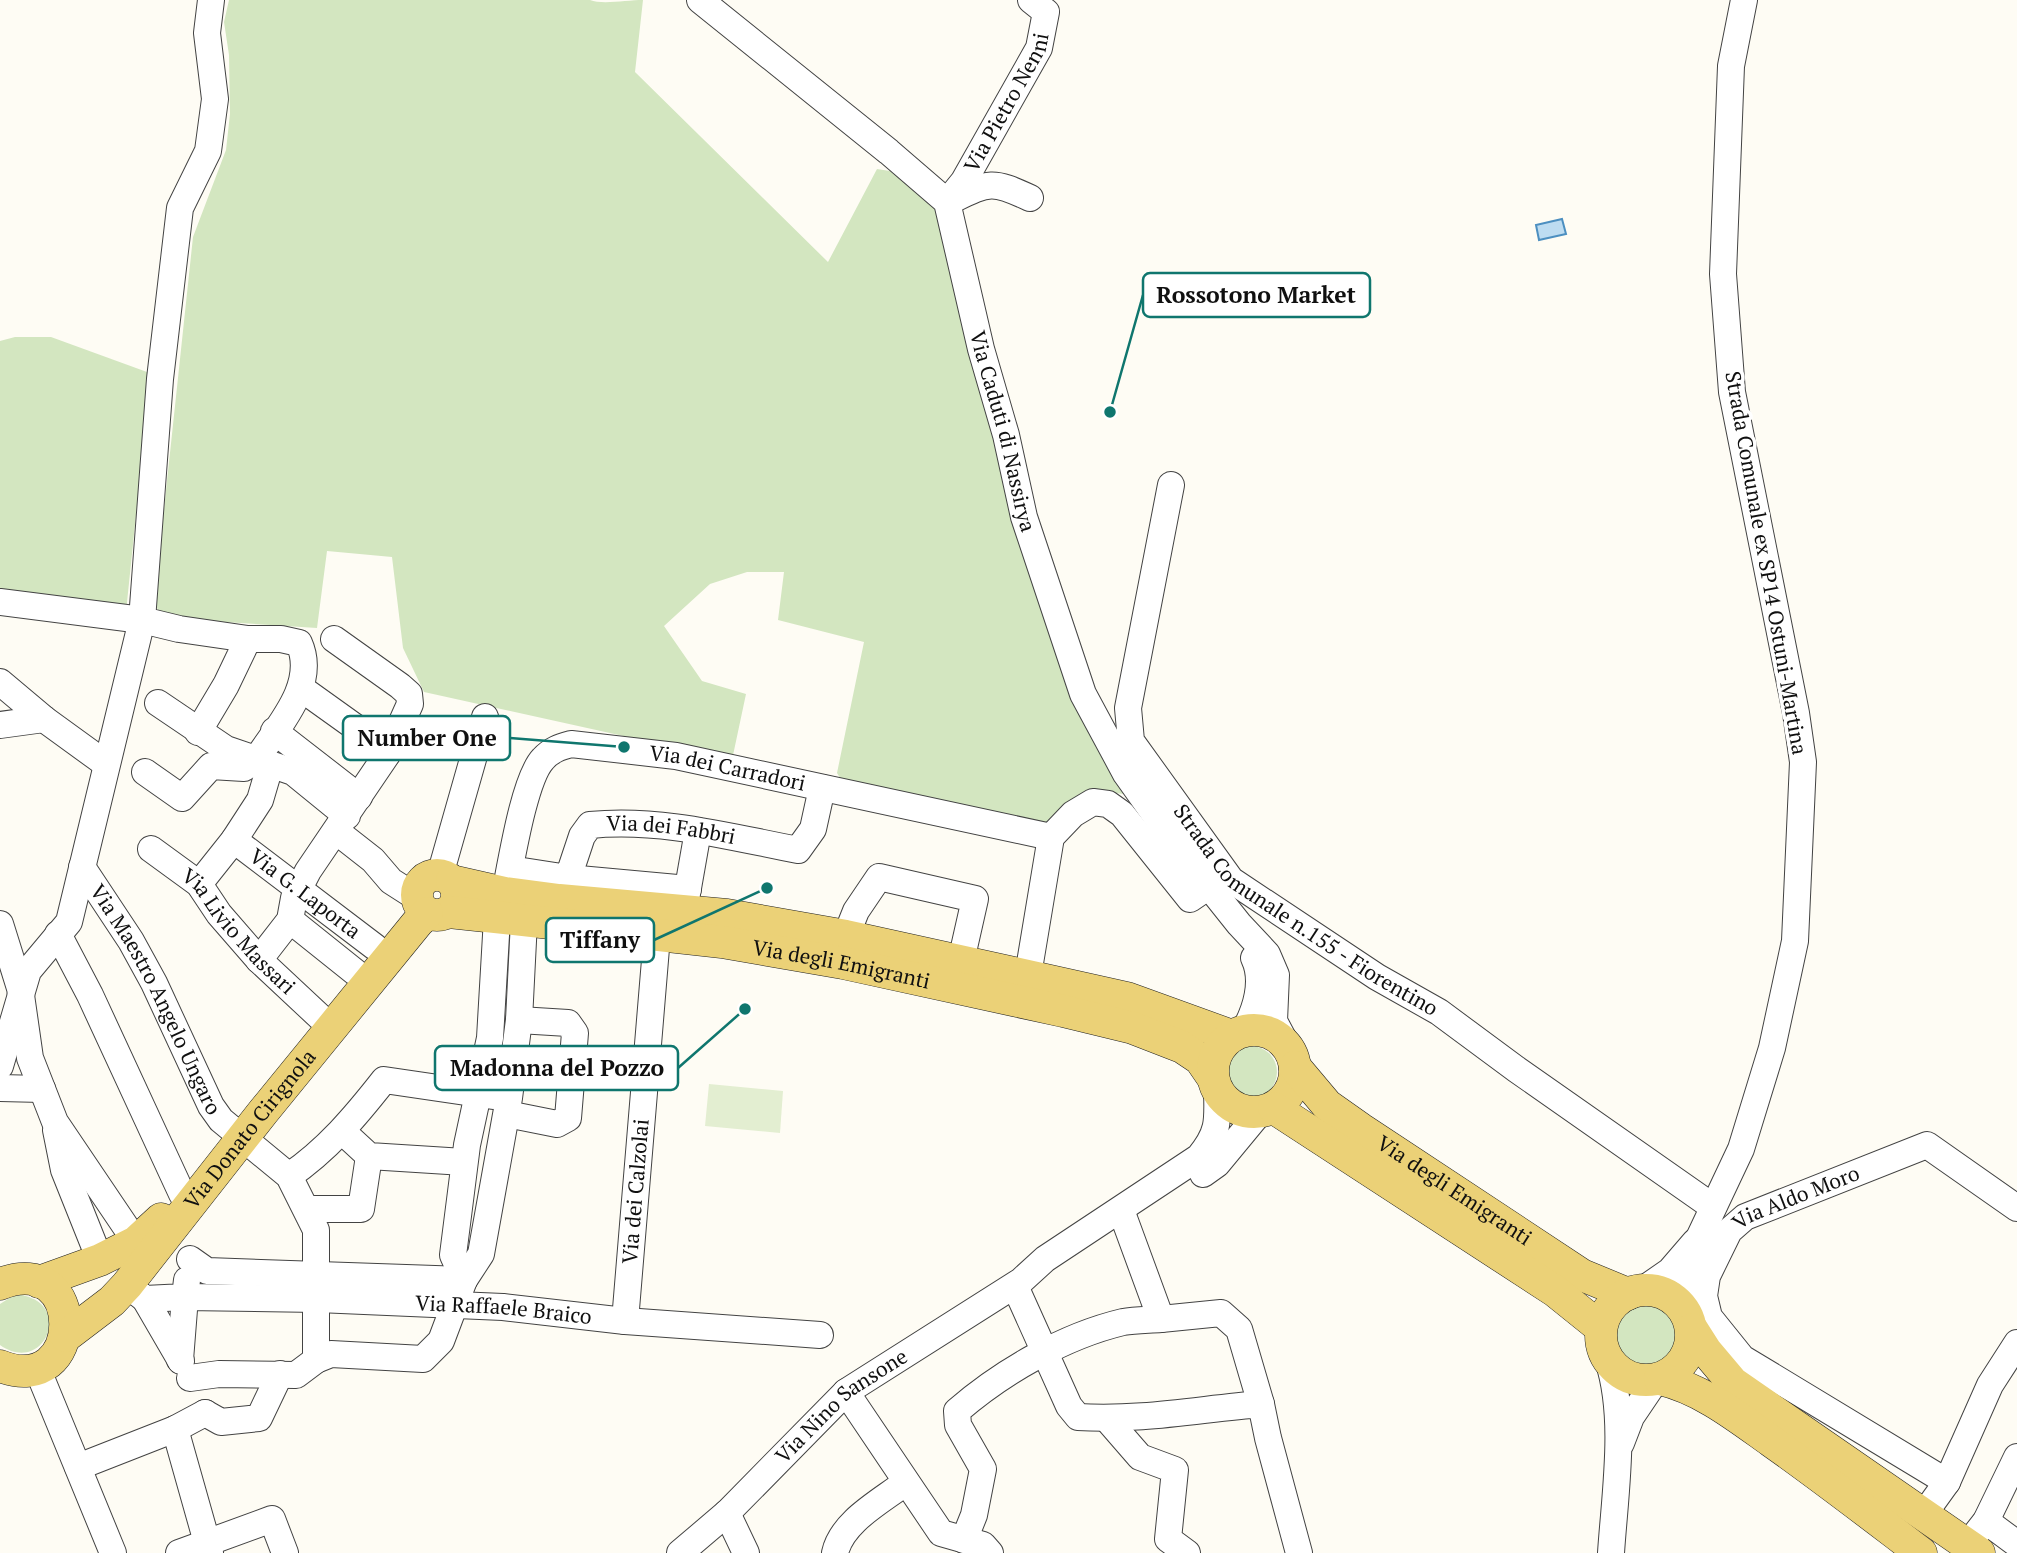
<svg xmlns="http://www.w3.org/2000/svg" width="2017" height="1553" font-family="'PT Serif',serif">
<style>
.green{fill:#d3e6c0}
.pitch{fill:#e3eed1}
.water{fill:#bddcf1;stroke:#4c8fc0;stroke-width:2}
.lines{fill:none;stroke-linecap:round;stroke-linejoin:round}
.minor-casing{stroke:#434343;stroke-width:28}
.major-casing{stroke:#212121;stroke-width:33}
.minor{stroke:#fff;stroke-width:26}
.major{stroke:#ebd177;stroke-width:32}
.labels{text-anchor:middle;stroke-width:7;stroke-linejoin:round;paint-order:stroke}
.street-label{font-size:21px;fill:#101010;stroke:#fff}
.leader{fill:none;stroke:#0f766e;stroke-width:2.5}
.callout-dot{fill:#0f766e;stroke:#fff;stroke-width:2.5}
.callout{fill:#fff;stroke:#0f766e;stroke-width:2.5}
.callout-label{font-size:23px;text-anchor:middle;font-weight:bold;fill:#101010}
</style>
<rect width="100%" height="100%" fill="#fefcf4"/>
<g class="green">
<path d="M 229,0 L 590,0 C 602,5 627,0 643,0 L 635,72 L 828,262 L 877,169 L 896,172 L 939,206 L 1084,714 L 1124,794 L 1097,791 L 1079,795 L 1051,830 L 845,786 L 837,773 L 864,642 L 778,620 L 784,572 L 747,572 L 710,584 L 664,626 L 702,681 L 746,694 L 732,760 L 424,692 L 403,648 L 392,557 L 327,551 L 317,628 L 163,618 L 154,603 L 193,237 L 226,150 L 230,114 L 229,55 L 224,22 Z"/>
<path d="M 15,337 L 51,337 L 147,372 L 146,418 L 126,612 L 0,599 L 0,341 Z"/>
<circle cx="1251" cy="1072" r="26"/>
<path d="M 21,1295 C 74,1304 44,1376 0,1345 L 0,1304 L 11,1297 Z"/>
<circle cx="1646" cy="1334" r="31"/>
</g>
<path class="pitch" d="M 709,1084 L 783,1091 L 780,1133 L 705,1126 Z"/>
<path class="water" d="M 1562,219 L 1566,234 L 1539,240 L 1536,225 Z"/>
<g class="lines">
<g class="minor-casing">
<g id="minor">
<path id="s1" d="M 700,0 L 889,152 L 947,202 L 981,349 L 1006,435 L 1024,517 L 1083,694 L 1126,774 L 1180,850 L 1239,924 L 1267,954 L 1276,975 L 1274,1021 L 1291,1053"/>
<path d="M 952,200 C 989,182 992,180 1030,198"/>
<path id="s2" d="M 947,202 L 964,181 L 1039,48 L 1046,12 L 1031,0"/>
<path id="s3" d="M 1171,485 L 1128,708 L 1131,741 L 1231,880 L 1377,977 L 1439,1012 L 1516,1069 L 1713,1207"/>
<path d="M 0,602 L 142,620 L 179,629 L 248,639 L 226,685 L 198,732"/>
<path d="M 0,682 L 44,719 L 106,764"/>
<path d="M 302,689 L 376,742 L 388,753"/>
<path d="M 158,703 L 226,749 L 293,772 L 347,816"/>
<path d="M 0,725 L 44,719"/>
<path d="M 274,731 L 359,797"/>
<path d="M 145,772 L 182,798 L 211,766 L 244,768 L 256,760 C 277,727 318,685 299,643 L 281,639 L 248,639"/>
<path d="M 336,831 L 373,860 L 391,881 L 416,897"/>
<path id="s4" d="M 234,840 L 375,947"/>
<path id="s5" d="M 151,849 L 199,884 L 219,914 L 259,960 L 320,1017"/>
<path id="s6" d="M 82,867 L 131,941 L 154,983 L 211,1106 L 221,1120 L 289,1176 L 316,1230 L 316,1360"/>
<path id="s7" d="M 510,869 L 568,878 L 582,836 L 590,825 C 661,818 730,837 798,850 L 813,829 L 822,788"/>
<path d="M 440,875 L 485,717"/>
<path d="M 568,878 L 688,889"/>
<path d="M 199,884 L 234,840 L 260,800 L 270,766"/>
<path id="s8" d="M 505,893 C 511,864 524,779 543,759 C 551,750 560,747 571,744 L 676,756 L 1051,837"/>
<path d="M 685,905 L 698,831"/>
<path d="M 290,920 L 355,972"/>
<path d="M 0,924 L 20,988 L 30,1058 L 55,1122 L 136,1242"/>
<path d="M 58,934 L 90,995 L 182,1194"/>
<path d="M 846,936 L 856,911 L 879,877 L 975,899 L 961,961"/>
<path d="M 259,960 L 290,920 L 294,898 L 308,871 L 388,753 L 410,704 L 409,694 L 400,686 L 334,639"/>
<path d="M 1028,975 L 1051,837 L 1073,814 L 1093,802 L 1108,804 L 1122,814 L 1190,899 L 1209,886"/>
<path d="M 1244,1031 C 1256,1010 1265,981 1254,958"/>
<path d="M 0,1066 L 28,971 L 69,922 L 142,620 L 160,379 L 180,208 L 208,151 L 215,99 L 207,33 L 211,0"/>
<path d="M 0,1088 L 42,1089"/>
<path d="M 507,1114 L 557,1124 L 568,1118 L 575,1033 L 568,1023 L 519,1020"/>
<path d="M 56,1130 L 64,1170 L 100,1260"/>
<path d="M 343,1132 L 369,1156 L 464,1162"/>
<path d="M 1203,1174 L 1217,1164 L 1260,1112"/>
<path d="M 289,1176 C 327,1150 355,1117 384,1080 L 493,1096"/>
<path d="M 307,1209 L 361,1209 L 369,1156"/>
<path d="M 1121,1210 L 1161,1319 L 1221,1313 L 1239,1329 L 1261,1404"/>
<path d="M 190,1259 L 207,1271 L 464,1280"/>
<path d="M 464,1280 L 453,1255 L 467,1145 L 490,1038 L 497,918"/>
<path d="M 127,1285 L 145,1299 L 185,1297 L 187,1280"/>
<path d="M 1015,1286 L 1069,1406 L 1078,1417 C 1140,1421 1200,1409 1261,1404 L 1268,1438 L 1299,1553"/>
<path d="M 1644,1289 L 1670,1271 L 1695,1242"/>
<path d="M 145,1299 L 181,1361"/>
<path d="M 1684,1308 L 1699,1238 L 1741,1149 L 1772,1048 L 1795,941 L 1803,762 L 1796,713 L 1732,392 L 1723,274 L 1731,66 L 1744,0"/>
<path id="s9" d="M 625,1321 L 657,936"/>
<path id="s10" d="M 180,1360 L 185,1297 L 318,1299 L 503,1307 L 625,1321 L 820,1335"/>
<path d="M 1608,1360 C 1627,1418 1615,1492 1611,1553"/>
<path d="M 37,1368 L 113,1553"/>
<path d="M 190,1378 L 219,1374 L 296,1375 L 316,1360 L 331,1354 L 423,1359 L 441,1341 L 464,1280 L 481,1254 L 509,1098 L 519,1020 L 524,921"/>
<path d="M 846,1392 L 941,1533 L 983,1545 L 990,1553"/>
<path d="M 205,1413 L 221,1422 L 259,1418 L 280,1374"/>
<path d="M 1107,1419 L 1140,1457 L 1175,1470 L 1168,1539 L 1187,1553"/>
<path d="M 175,1429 L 210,1553"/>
<path d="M 1621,1443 L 1631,1417 L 1656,1380"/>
<path d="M 78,1467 L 175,1429 L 205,1413"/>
<path id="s11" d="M 1947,1482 L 1742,1358 L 1709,1317 L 1704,1296 L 1707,1276 L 1729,1231 L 1745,1217 L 1927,1145 L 2017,1208"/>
<path d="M 727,1513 L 746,1553"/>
<path d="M 1924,1514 L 1947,1482 L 1990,1385 L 2017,1343"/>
<path d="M 1986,1521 L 2017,1544"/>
<path d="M 964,1540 L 974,1515 L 983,1469 L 958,1425 L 957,1411 C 1002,1372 1064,1336 1123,1322 C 1135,1320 1148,1320 1161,1319"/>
<path d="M 1968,1544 L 1986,1521 L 2017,1457"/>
<path d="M 179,1553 L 272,1519 L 285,1553"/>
<path id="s12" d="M 680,1553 L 727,1513 L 846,1392 L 1021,1281 L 1045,1259 L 1199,1157 C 1219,1133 1218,1121 1217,1091"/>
<path d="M 835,1553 C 842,1521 882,1501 906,1482"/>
</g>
</g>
<g class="major-casing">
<g id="major">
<circle cx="437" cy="895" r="20"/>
<path d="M 452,881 L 505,893 L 559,900 L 727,915 L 846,936 L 1127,998 L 1232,1036"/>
<path id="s13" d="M 449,912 L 722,942 L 843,963 L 1063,1011 L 1133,1028 L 1182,1047 L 1200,1059 L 1213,1078"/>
<circle cx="1254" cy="1071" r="41"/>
<path id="s14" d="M 1295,1067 L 1327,1105 L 1361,1129 L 1582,1275 L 1628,1294"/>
<path d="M 1274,1108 L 1555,1291 L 1601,1328"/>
<path d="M 39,1282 L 100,1260 L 136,1242 L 161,1219"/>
<path d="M 0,1284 C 88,1249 86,1400 0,1366"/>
<circle cx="1646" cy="1335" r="45"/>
<path d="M 1692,1329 L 1706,1351 L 1733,1383 L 1979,1553"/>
<path id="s15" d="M 66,1336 L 112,1301 L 127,1285 L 263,1112 L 418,922 L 427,913"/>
<path d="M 1660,1379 C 1702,1389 1736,1416 1771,1441 C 1822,1477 1871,1515 1921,1553"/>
</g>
</g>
<use href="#minor" class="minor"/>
<use href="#major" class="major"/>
</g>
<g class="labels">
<g class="street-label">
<text dy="7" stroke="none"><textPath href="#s2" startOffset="117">Via Pietro Nenni</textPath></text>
<text dy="7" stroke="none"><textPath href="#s1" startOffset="555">Via Caduti di Nassirya</textPath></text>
<text transform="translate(1766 563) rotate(80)" y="7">Strada Comunale ex SP14 Ostuni-Martina</text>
<text dy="7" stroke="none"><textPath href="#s8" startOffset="331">Via dei Carradori</textPath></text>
<text dy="7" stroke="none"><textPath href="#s7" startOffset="198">Via dei Fabbri</textPath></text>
<text dy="7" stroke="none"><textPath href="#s4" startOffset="89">Via G. Laporta</textPath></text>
<text dy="7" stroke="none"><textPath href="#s3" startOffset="508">Strada Comunale n.155 - Fiorentino</textPath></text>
<text dy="7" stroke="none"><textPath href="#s5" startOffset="121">Via Livio Massari</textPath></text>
<text dy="7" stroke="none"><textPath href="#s13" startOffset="396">Via degli Emigranti</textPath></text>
<text dy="7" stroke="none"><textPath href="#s6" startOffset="152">Via Maestro Angelo Ungaro</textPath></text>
<text dy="7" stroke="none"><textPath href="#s15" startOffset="278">Via Donato Cirignola</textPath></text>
<text dy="7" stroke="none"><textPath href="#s9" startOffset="130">Via dei Calzolai</textPath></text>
<text dy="7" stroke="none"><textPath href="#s14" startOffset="203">Via degli Emigranti</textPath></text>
<text dy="7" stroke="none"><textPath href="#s11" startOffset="460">Via Aldo Moro</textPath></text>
<text dy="7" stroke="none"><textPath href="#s10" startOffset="382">Via Raffaele Braico</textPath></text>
<text dy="7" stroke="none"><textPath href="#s12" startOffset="219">Via Nino Sansone</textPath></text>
</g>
</g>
<path class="leader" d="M1110 412L1143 295M624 747L510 738M767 888L654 940M745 1009L678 1068"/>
<g class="callout-dot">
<circle cx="1110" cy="412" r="7"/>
<circle cx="624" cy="747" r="7"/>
<circle cx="767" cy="888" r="7"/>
<circle cx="745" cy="1009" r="7"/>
</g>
<g class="callout">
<rect x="1143" y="273" width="227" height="44" rx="7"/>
<rect x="343" y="716" width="167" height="44" rx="7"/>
<rect x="546" y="918" width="108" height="44" rx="7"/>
<rect x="435" y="1046" width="243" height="44" rx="7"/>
</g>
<g class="callout-label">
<text x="1256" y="303">Rossotono Market</text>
<text x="427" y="746">Number One</text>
<text x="600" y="948">Tiffany</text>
<text x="557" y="1076">Madonna del Pozzo</text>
</g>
</svg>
